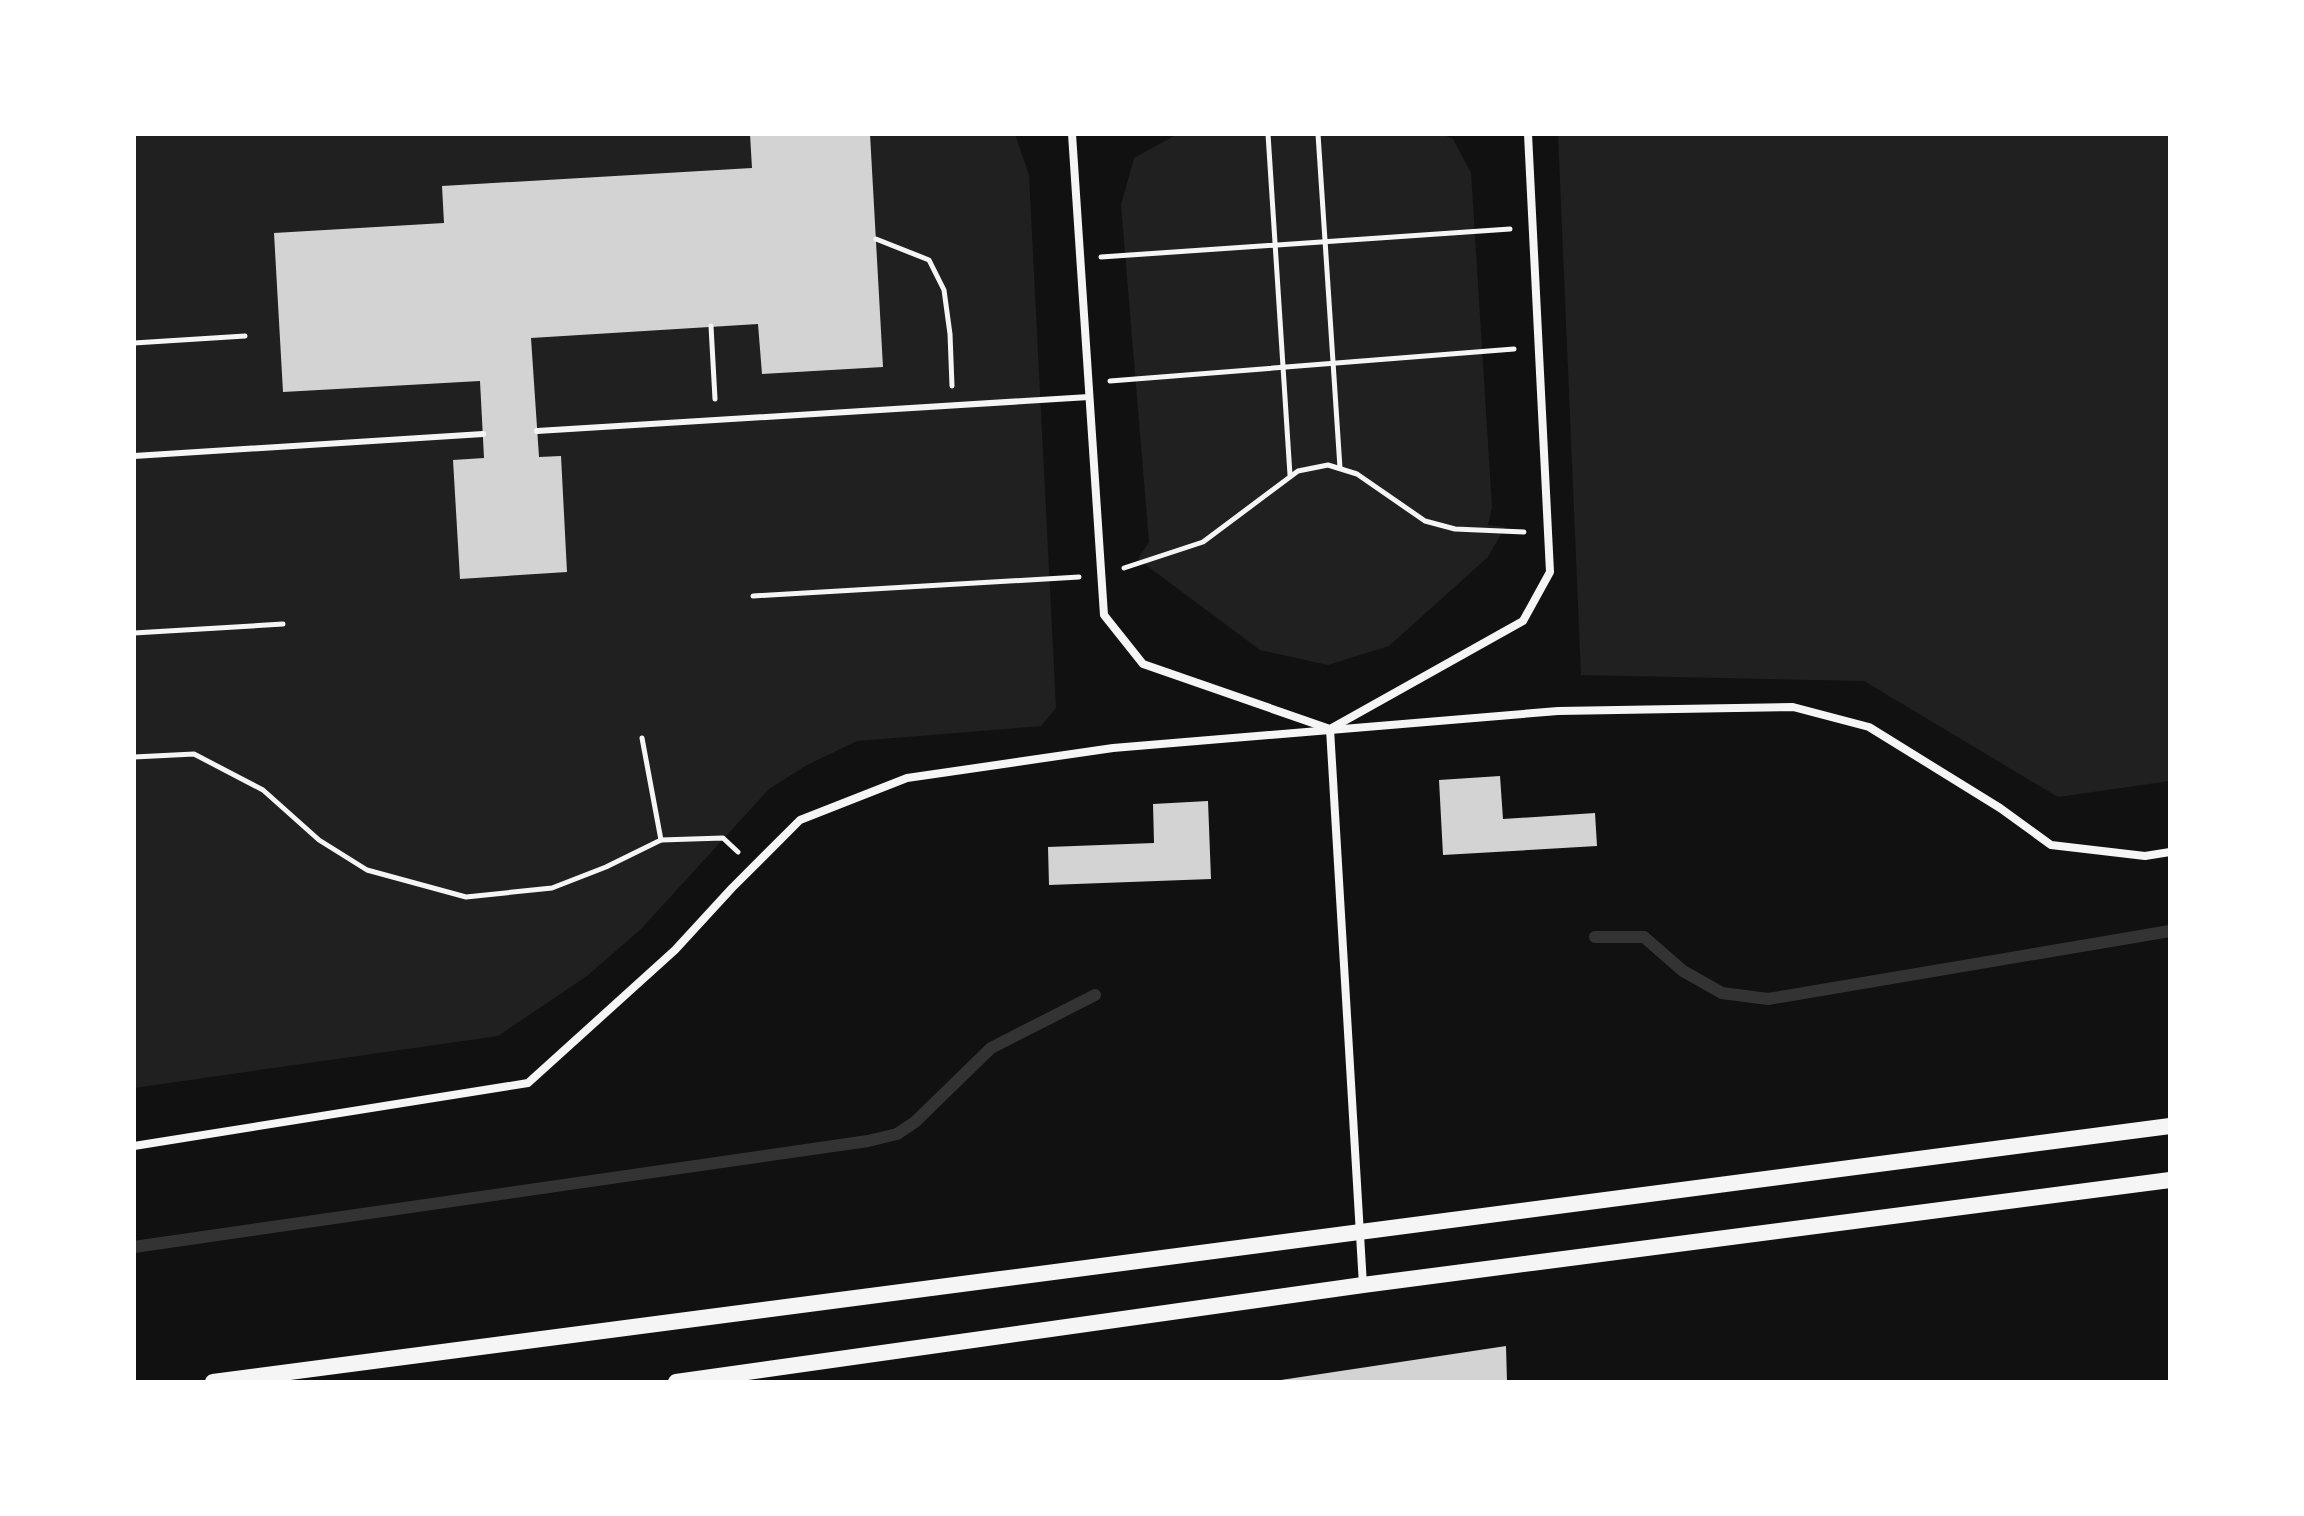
<svg xmlns="http://www.w3.org/2000/svg" width="2304" height="1516" font-family="'Source Sans 3',sans-serif">
<style>
.green{fill:#202020}
.lines{fill:none;stroke-linecap:round;stroke-linejoin:round}
.stream{stroke:#333;stroke-width:12}
.building{fill:#d3d3d3}
.path{stroke:#f5f5f5;stroke-width:5}
.service{stroke:#f5f5f5;stroke-width:6}
.minor{stroke:#f5f5f5;stroke-width:8}
.secondary{stroke:#f5f5f5;stroke-width:16}
</style>
<rect width="100%" height="100%" fill="#111"/>
<g class="green">
<path d="M 134,134 L 1015,134 L 1029,175 L 1056,708 L 1041,726 L 857,741 L 807,765 L 769,789 L 641,929 L 587,976 L 498,1036 L 134,1088 Z"/>
<path d="M 1206,134 L 1442,134 L 1453,139 L 1471,173 L 1492,507 L 1488,525 L 1505,527 L 1488,557 L 1389,646 L 1328,665 L 1260,650 L 1138,559 L 1149,542 L 1121,205 L 1134,158 L 1174,136 Z"/>
<path d="M 1558,134 L 2170,134 L 2170,781 L 2058,797 L 1864,681 L 1581,675 Z"/>
</g>
<g class="lines">
<g class="stream">
<path d="M 1595,937 L 1644,937 L 1683,971 L 1722,993 L 1768,999 L 2170,931"/>
<path d="M 134,1247 L 868,1141 L 897,1134 L 915,1122 L 991,1048 L 1095,995"/>
</g>
</g>
<g class="building">
<path d="M 750,134 L 870,134 L 883,367 L 762,374 L 758,324 L 531,338 L 539,457 L 561,456 L 567,572 L 460,579 L 453,460 L 484,458 L 480,381 L 283,392 L 274,233 L 444,223 L 442,186 L 752,168 Z"/>
<path d="M 1500,776 L 1503,819 L 1595,813 L 1597,846 L 1443,855 L 1439,780 Z"/>
<path d="M 1208,801 L 1211,879 L 1049,885 L 1048,847 L 1154,843 L 1153,804 Z"/>
<path d="M 1506,1346 L 1507,1382 L 1281,1382 L 1281,1380 Z"/>
</g>
<g class="lines">
<g class="path">
<path d="M 1268,134 L 1290,475"/>
<path d="M 1318,134 L 1340,468"/>
<path d="M 876,239 L 929,260 L 944,290 L 950,334 L 952,386"/>
<path d="M 1101,257 L 1510,229"/>
<path d="M 711,326 L 715,399"/>
<path d="M 134,343 L 245,336"/>
<path d="M 1110,381 L 1514,349"/>
<path d="M 1124,568 L 1203,542 L 1298,471 L 1328,465 L 1357,474 L 1425,521 L 1455,529 L 1524,532"/>
<path d="M 753,596 L 1079,577"/>
<path d="M 134,633 L 283,624"/>
<path d="M 642,738 L 661,840"/>
<path d="M 134,757 L 194,754 L 263,790 L 319,840 L 367,870 L 466,897 L 552,888 L 606,867 L 661,840 L 723,838 L 738,852"/>
</g>
<g class="service">
<path d="M 537,431 L 1089,397"/>
<path d="M 134,456 L 483,434"/>
</g>
<g class="minor">
<path d="M 1072,134 L 1104,615 L 1143,664 L 1330,729 L 1523,621 L 1550,572 L 1528,134"/>
<path d="M 1330,729 L 1363,1285"/>
<path d="M 134,1146 L 528,1083 L 675,950 L 732,888 L 800,820 L 907,778 L 1113,748 L 1558,711 L 1793,707 L 1869,727 L 2000,808 L 2051,845 L 2145,856 L 2170,852"/>
</g>
<g class="secondary">
<path d="M 213,1382 L 2170,1126"/>
<path d="M 676,1382 L 1363,1285 L 2170,1180"/>
</g>
</g>
<rect width="2304" height="1516" fill="none" stroke="#ffffff" stroke-width="272"/>
</svg>
